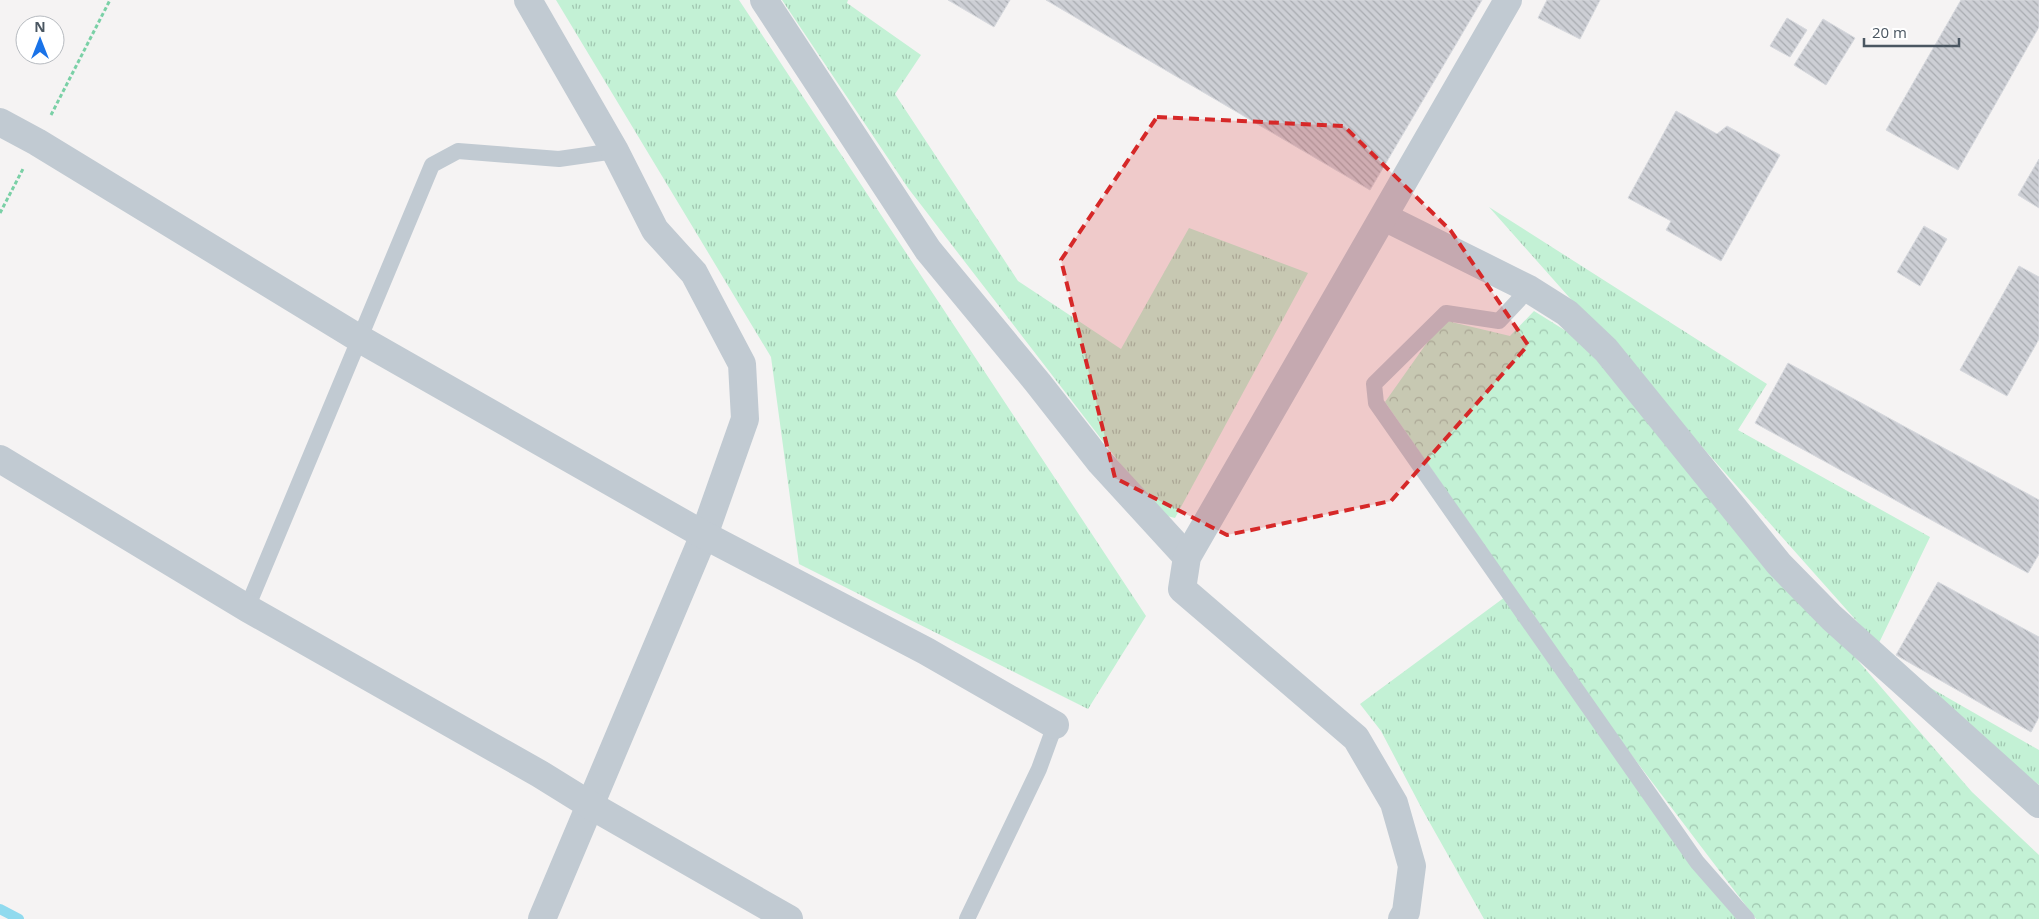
<svg xmlns="http://www.w3.org/2000/svg" width="2039" height="919" font-family="'Open Sans',sans-serif">
<style>
.grass{fill:url(#grass-tufts)}
.forest{fill:url(#forest-crowns)}
.lines{fill:none;stroke-linecap:round;stroke-linejoin:round}
.stream{stroke:#90daee;stroke-width:10}
.building{fill:url(#building-back-hatch);stroke:#d7d9de}
.path{stroke:#7ad0a6;stroke-width:3;stroke-dasharray:4 2.5;stroke-linecap:butt}
.service{stroke:#c1cad2;stroke-width:16}
.minor{stroke:#c1cad2;stroke-width:28}
.marked{fill:#d62828;fill-opacity:0.2;stroke:#d62828;stroke-width:4;stroke-dasharray:10 6;stroke-linejoin:round}
</style>
<defs>
<pattern id="grass-tufts" width="24" height="20" patternUnits="userSpaceOnUse" patternTransform="scale(1.25)"><rect width="24" height="20" fill="#c3f1d5"/><path d="M3 7l-1-3M5 7V3M7 7l1-3M15 17l-1-3M17 17v-4M19 17l1-3" fill="none" stroke="#a0c6b0"/></pattern>
<pattern id="forest-crowns" width="20" height="18" patternUnits="userSpaceOnUse" patternTransform="scale(1.25)"><rect width="20" height="18" fill="#c3f1d5"/><path d="M2 6a3 3 0 1 1 6 0M12 15a3 3 0 1 1 6 0" fill="none" stroke="#a0c6b0"/></pattern>
<pattern id="building-back-hatch" width="6" height="6" patternUnits="userSpaceOnUse" patternTransform="scale(1.25)"><rect width="6" height="6" fill="#cdcfd5"/><path d="M-1 5l2 2M0 0l6 6M5-1l2 2" fill="none" stroke="#a8abb0"/></pattern>
</defs>
<rect width="100%" height="100%" fill="#f5f3f3"/>
<g class="grass">
<path d="M 556,0 L 739,0 L 1146,616 L 1088,709 L 799,564 L 771,357 Z"/>
<path d="M 782,0 L 848,0 L 847,3 L 921,55 L 895,94 L 1018,281 L 1121,349 L 1189,228 L 1308,273 L 1175,518 L 1159,514 L 908,188 Z"/>
<path d="M 1489,207 L 1767,384 L 1738,430 L 1930,537 L 1878,645 Z"/>
<path d="M 1505,597 L 1665,823 L 1752,919 L 1484,919 L 1422,809 L 1381,731 L 1360,704 Z"/>
<path d="M 1889,664 L 2039,750 L 2039,785 Z"/>
</g>
<path class="forest" d="M 1534,311 L 1595,349 L 1808,603 L 1972,792 L 2039,855 L 2039,919 L 1756,919 L 1608,724 L 1385,402 L 1443,320 L 1510,336 Z"/>
<g class="lines">
<path class="stream" d="M 0,909 L 19,919"/>
</g>
<g class="building">
<path d="M 948,0 L 1010,0 L 994,27 Z"/>
<path d="M 1046,0 L 1482,0 L 1370,190 Z"/>
<path d="M 1547,0 L 1600,0 L 1580,39 L 1538,18 Z"/>
<path d="M 1961,0 L 2039,0 L 2039,27 L 1958,170 L 1886,130 Z"/>
<path d="M 1787,18 L 1807,30 L 1790,57 L 1770,46 Z"/>
<path d="M 1823,19 L 1855,38 L 1826,85 L 1794,65 Z"/>
<path d="M 1676,111 L 1717,134 L 1727,126 L 1780,155 L 1721,261 L 1666,230 L 1671,221 L 1628,198 Z"/>
<path d="M 2039,159 L 2039,208 L 2018,195 Z"/>
<path d="M 1924,226 L 1947,239 L 1920,286 L 1897,272 Z"/>
<path d="M 2019,266 L 2039,277 L 2039,339 L 2007,396 L 1960,370 Z"/>
<path d="M 1788,363 L 2039,500 L 2039,554 L 2028,573 L 1755,423 Z"/>
<path d="M 1938,582 L 2039,637 L 2039,717 L 2031,732 L 1896,655 Z"/>
</g>
<g class="lines">
<g class="path">
<path d="M 51,115 L 110,0"/>
<path d="M 0,213 L 24,167"/>
</g>
<g class="service">
<path d="M 1529,289 L 1499,321 L 1446,313 L 1374,384 L 1376,403 L 1697,862 L 1747,919"/>
<path d="M 247,608 L 432,165 L 458,151 L 559,159 L 615,151"/>
<path d="M 967,919 L 1039,769 L 1055,725"/>
</g>
<g class="minor">
<path d="M 528,0 L 615,151 L 655,230 L 694,273 L 742,364 L 745,419 L 704,535 L 542,919"/>
<path d="M 764,0 L 928,250 L 1038,383 L 1100,462 L 1187,557"/>
<path d="M 0,122 L 37,142 L 360,339 L 704,535 L 926,651 L 1055,725"/>
<path d="M 1384,217 L 1529,289 L 1567,313 L 1606,350 L 1779,564 L 1832,618 L 2039,804"/>
<path d="M 0,459 L 247,608 L 540,774 L 590,805 L 789,919"/>
<path d="M 1402,919 L 1406,912 L 1412,866 L 1394,803 L 1356,738 L 1182,589 L 1187,557 L 1508,0"/>
</g>
</g>
<path class="marked" d="M 1157,117 L 1344,126 L 1451,231 L 1528,345 L 1391,501 L 1227,535 L 1115,478 L 1061,260 Z"/>
<g transform="translate(40 40)"><circle r="24" fill="#ffffff" stroke="#b7bbc0"/>
<path d="M0-4L9 19L0 12L-9 19Z" fill="#1a73e8"/>
<text y="-8" font-size="14" font-weight="bold" text-anchor="middle" fill="#4a5661">N</text>
</g>
<path d="M1864 38v8h95v-8" fill="none" stroke="#4a5661" stroke-width="2.5"/>
<text x="1872" y="38" font-size="15" fill="#4a5661" stroke="#ffffff" stroke-width="4" paint-order="stroke">20 m</text>
</svg>
